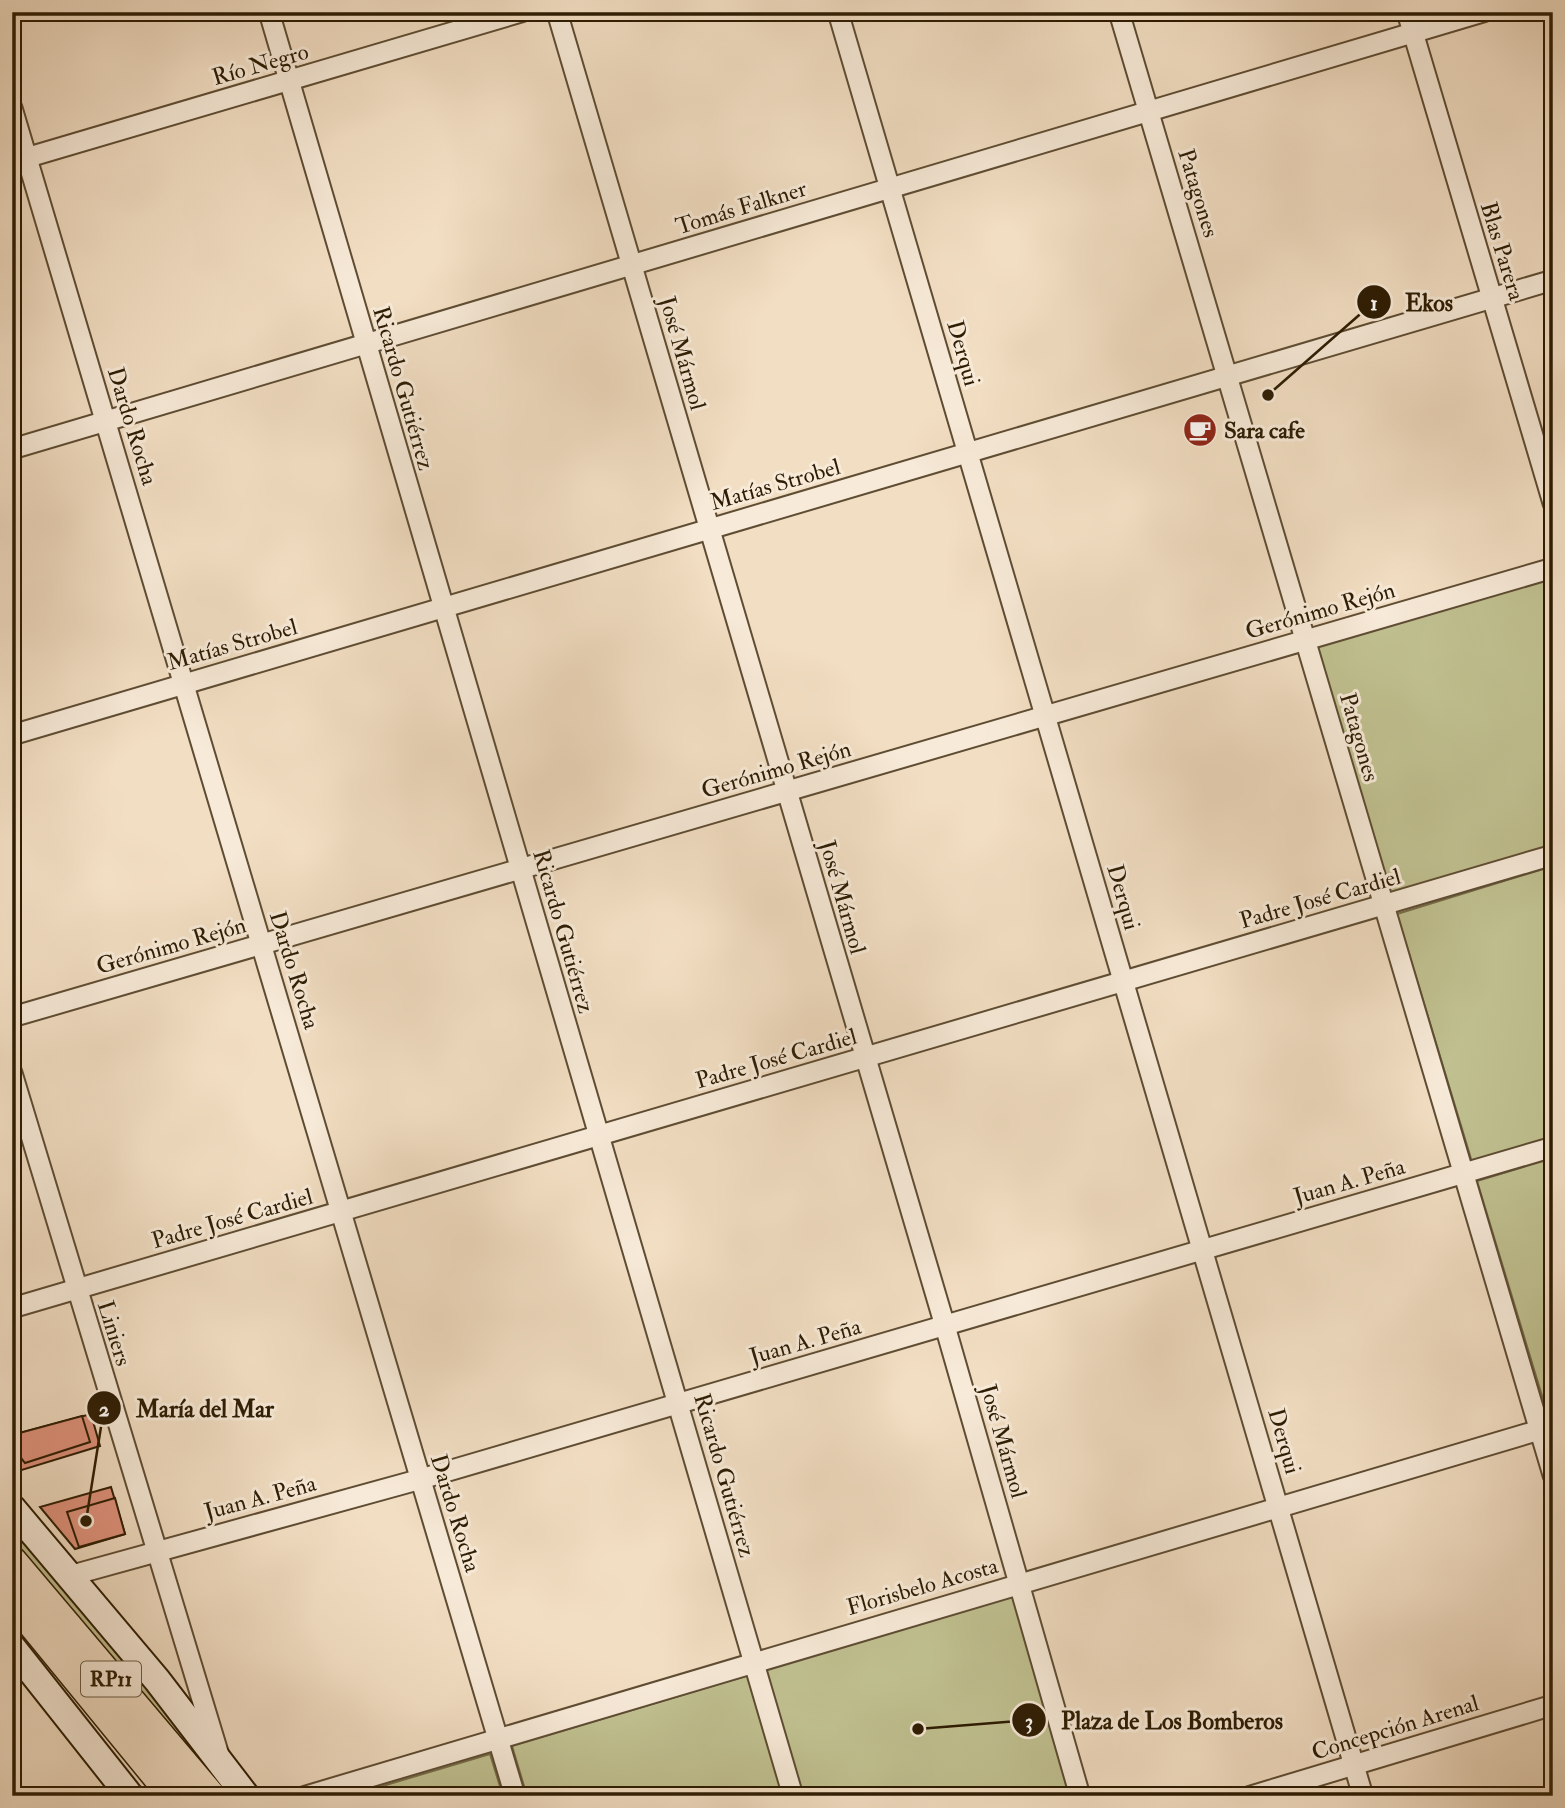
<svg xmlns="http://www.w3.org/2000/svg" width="1565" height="1808" font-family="'IM FELL Double Pica',serif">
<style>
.green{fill:#c0c090;stroke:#766e4a;stroke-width:2}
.building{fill:#e0927c;stroke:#2d1c03;stroke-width:2}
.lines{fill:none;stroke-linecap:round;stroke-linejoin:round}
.street-casing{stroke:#5e4c33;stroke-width:23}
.secondary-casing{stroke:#2d1c03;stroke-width:30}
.primary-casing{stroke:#2d1c03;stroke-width:33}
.street{stroke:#f7ead8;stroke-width:19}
.secondary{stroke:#f7ead8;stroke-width:26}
.primary{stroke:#f2dec3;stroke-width:30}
.labels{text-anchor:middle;stroke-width:6;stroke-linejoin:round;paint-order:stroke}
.shield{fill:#f7ead8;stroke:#6a5a43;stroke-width:2}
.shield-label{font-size:21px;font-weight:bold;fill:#2d1c03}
.street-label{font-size:23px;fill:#2d1c03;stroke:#f7ead8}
.poi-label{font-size:23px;font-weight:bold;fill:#2d1c03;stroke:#f7ead8;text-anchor:start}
.leader{fill:none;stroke:#2d1c03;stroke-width:2.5}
.callout-dot{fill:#2d1c03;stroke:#f7ead8;stroke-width:2.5}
.mark-label{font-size:21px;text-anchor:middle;font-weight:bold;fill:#fff}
.callout-label{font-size:24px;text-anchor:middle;font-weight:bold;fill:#2d1c03;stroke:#f7ead8;stroke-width:6;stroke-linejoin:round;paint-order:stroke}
</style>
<rect width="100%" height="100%" fill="#f2dec3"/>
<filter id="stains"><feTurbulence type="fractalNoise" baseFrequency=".00286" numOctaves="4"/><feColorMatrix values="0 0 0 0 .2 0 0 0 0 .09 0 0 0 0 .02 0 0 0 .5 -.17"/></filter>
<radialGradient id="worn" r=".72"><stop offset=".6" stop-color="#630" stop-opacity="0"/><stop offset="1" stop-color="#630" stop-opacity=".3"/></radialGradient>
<g class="green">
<path d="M 1553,576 L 1553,846 L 1390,894 L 1317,647 Z"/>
<path d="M 1553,866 L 1553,1137 L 1472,1162 L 1397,914 Z"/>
<path d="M 1553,1158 L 1553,1418 L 1549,1419 L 1477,1181 Z"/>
<path d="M 12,1522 L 150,1686 L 227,1793 L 224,1794 L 12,1543 Z"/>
<path d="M 1018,1593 L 1076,1796 L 800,1796 L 760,1663 Z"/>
<path d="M 749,1675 L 785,1796 L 527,1796 L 512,1746 Z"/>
<path d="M 490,1754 L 503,1796 L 349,1796 Z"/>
</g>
<g class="building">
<path d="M 91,1414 L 100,1446 L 12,1473 L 12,1435 Z"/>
<path d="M 82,1416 L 90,1442 L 25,1463 L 12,1446 L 12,1435 Z"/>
<path d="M 111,1487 L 125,1534 L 75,1549 L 40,1507 Z"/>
<path d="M 115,1498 L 125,1534 L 79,1547 L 67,1512 Z"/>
</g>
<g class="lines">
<g class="street-casing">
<g id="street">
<path d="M 269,12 L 793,1796"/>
<path d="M 557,12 L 945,1326 L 1080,1796"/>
<path d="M 838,12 L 1363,1796"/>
<path d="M 1119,12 L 1553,1475"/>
<path d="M 1407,12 L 1553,503"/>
<path d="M 12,108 L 515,1796"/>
<path d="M 12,162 L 521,12"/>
<path d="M 12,449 L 1483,12"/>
<path d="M 12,735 L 1553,280"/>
<path d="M 12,1017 L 1553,568"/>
<path d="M 12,1073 L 218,1752"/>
<path d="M 12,1308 L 1553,855"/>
<path d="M 69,1576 L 421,1479 L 1553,1147"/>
<path d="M 306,1796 L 1553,1426"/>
<path d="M 1251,1796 L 1553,1705"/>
</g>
</g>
<g class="secondary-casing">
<g id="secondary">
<path d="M 12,1508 L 157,1680 L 246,1796"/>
<path d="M 12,1647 L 130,1796"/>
</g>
</g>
<g class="primary-casing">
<g id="primary">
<path d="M 12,1562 L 210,1796"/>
<path d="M 12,1598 L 174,1796"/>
</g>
</g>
<use href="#street" class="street"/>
<use href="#secondary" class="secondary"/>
<use href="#primary" class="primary"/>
</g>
<defs>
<g id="cafe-disc" transform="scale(1.75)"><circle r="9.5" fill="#8f2418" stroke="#f7ead8"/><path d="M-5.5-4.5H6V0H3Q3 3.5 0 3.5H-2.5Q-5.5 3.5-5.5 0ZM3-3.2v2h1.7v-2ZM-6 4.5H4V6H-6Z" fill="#fff"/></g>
</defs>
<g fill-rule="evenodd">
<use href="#cafe-disc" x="1200" y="430"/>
</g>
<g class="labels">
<rect class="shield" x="81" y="1661.5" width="60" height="35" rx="5"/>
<g class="shield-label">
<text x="111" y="1686">RP11</text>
</g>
<g class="street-label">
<text transform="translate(260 64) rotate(-16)" y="8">Río Negro</text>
<text transform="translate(1199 193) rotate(73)" y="8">Patagones</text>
<text transform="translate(741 207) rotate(-17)" y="8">Tomás Falkner</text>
<text transform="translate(1503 251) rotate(73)" y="8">Blas Parera</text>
<text transform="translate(683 353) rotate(74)" y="8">José Mármol</text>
<text transform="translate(964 353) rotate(74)" y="8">Derqui</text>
<text transform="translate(404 388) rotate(74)" y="8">Ricardo Gutiérrez</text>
<text transform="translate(133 426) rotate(73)" y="8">Dardo Rocha</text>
<text transform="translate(775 484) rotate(-16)" y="8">Matías Strobel</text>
<text transform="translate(1320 610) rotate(-16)" y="8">Gerónimo Rejón</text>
<text transform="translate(232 644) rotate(-16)" y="8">Matías Strobel</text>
<text transform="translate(1360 737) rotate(74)" y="8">Patagones</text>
<text transform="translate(776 769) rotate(-16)" y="8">Gerónimo Rejón</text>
<text transform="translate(843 897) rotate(74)" y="8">José Mármol</text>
<text transform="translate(1124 897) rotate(74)" y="8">Derqui</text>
<text transform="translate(1320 898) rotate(-16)" y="8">Padre José Cardiel</text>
<text transform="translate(564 931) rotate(74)" y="8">Ricardo Gutiérrez</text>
<text transform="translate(171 945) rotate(-16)" y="8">Gerónimo Rejón</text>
<text transform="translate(295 970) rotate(73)" y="8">Dardo Rocha</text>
<text transform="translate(776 1058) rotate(-16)" y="8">Padre José Cardiel</text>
<text transform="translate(1349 1181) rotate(-16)" y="8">Juan A. Peña</text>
<text transform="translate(232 1218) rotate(-16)" y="8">Padre José Cardiel</text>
<text transform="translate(115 1333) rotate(73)" y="8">Liniers</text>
<text transform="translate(805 1341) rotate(-16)" y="8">Juan A. Peña</text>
<text transform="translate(1004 1441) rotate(74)" y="8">José Mármol</text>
<text transform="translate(1285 1441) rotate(74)" y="8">Derqui</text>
<text transform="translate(725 1475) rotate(74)" y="8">Ricardo Gutiérrez</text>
<text transform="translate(260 1497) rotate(-15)" y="8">Juan A. Peña</text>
<text transform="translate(456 1513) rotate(73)" y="8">Dardo Rocha</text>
<text transform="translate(922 1586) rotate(-16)" y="8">Florisbelo Acosta</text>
<text transform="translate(1395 1727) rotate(-17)" y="8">Concepción Arenal</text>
</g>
<g class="poi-label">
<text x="1224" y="438">Sara cafe</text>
</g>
</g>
<path class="leader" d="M1268 395L1374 302M86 1521L104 1408M918 1729L1029 1720"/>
<g class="callout-dot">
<circle cx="1268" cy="395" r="7"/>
<circle cx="86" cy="1521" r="7"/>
<circle cx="918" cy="1729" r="7"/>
<circle cx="1374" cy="302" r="18"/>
<circle cx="104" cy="1408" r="18"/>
<circle cx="1029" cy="1720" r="18"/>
</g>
<g class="mark-label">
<text x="1374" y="310">1</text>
<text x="104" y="1416">2</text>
<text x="1029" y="1728">3</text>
</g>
<g class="callout-label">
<text x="1429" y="311">Ekos</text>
<text x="205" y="1417">María del Mar</text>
<text x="1172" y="1729">Plaza de Los Bomberos</text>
</g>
<rect width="1565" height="1808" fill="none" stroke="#f2dec3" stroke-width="42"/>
<rect x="14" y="14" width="1537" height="1780" fill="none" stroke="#2d1c03" stroke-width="3.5"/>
<rect x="21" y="21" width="1523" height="1766" fill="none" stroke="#2d1c03" stroke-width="2"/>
<rect width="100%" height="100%" filter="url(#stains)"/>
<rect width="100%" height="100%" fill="url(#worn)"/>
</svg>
